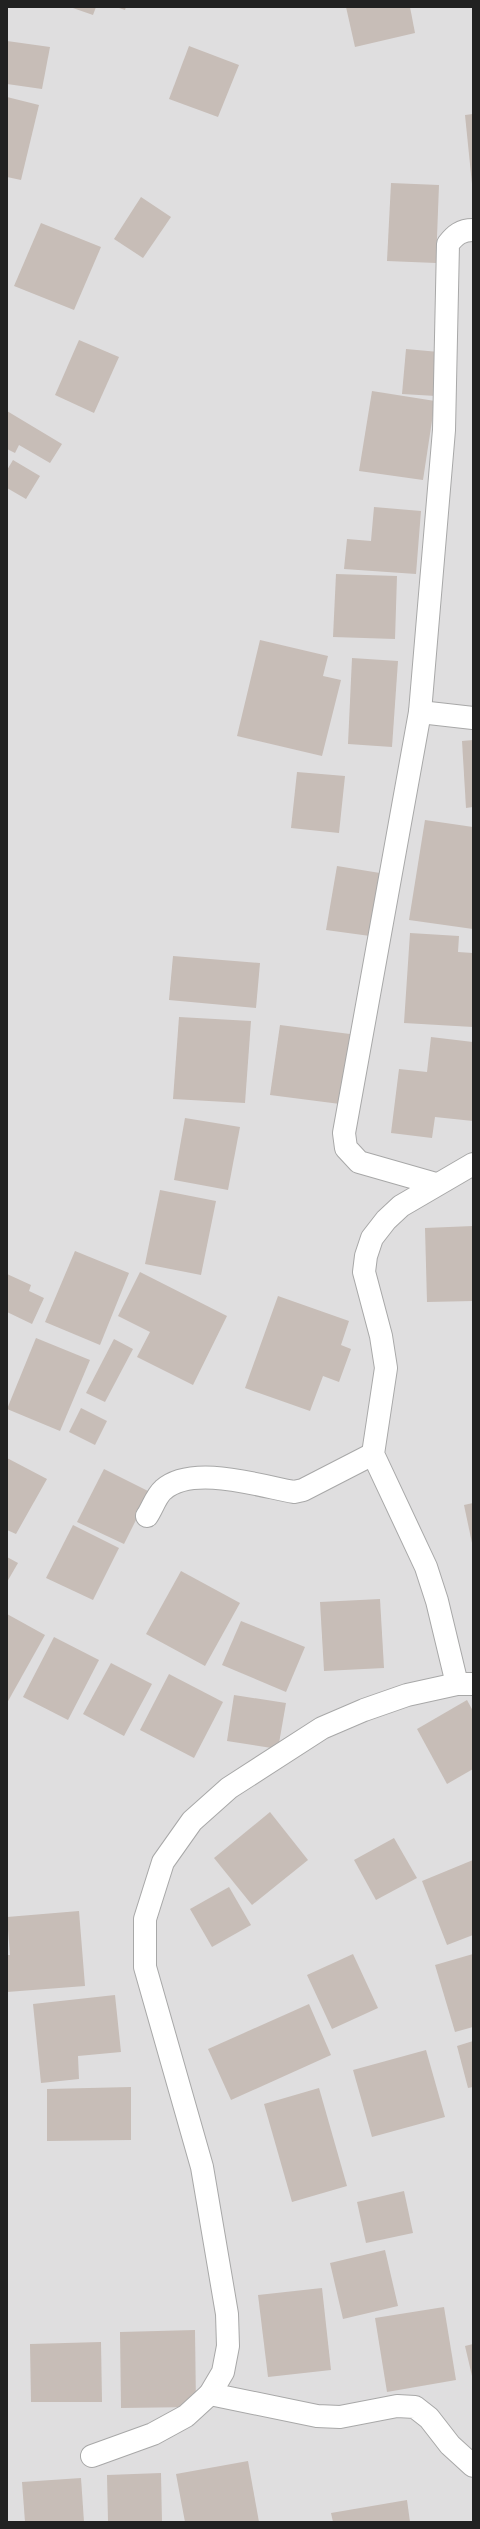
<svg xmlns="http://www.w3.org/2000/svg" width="480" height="2529" font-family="Karla,sans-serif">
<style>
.residential{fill:#dfdedf}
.building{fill:#c7bdb7}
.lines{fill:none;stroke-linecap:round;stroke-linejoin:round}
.street-casing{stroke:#a8a8a8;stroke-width:24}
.street{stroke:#fff;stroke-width:22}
</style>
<rect width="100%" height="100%" fill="#f2eee8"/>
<rect class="residential" x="7" y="7" width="466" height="2515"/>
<g class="building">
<path d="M 70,7 L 96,7 L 93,15 Z"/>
<path d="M 116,7 L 126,7 L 125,10 Z"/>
<path d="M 346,7 L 410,7 L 415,33 L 355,47 Z"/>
<path d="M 7,41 L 50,47 L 42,89 L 7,84 Z"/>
<path d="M 189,46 L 239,65 L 218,117 L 169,99 Z"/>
<path d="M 7,97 L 39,105 L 21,180 L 7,177 Z"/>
<path d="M 473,114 L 473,184 L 472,184 L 465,115 Z"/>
<path d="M 391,183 L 439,185 L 436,263 L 387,261 Z"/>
<path d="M 141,197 L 171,217 L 143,258 L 114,239 Z"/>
<path d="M 41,223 L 101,247 L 74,310 L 14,286 Z"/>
<path d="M 79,340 L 119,357 L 94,413 L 55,395 Z"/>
<path d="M 406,349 L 439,352 L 436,396 L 402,394 Z"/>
<path d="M 372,391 L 435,401 L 423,480 L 359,471 Z"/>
<path d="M 7,411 L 62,444 L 50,463 L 19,445 L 15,453 L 7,449 Z"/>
<path d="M 13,460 L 40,476 L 26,499 L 7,488 L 7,470 Z"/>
<path d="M 374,507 L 421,511 L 416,574 L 344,569 L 347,539 L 371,541 Z"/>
<path d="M 336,574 L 397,576 L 395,639 L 333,637 Z"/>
<path d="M 260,640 L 328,656 L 323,676 L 341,680 L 322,756 L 237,736 Z"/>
<path d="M 352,658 L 398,661 L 392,747 L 348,744 Z"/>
<path d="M 473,740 L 473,807 L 466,808 L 462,741 Z"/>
<path d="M 297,772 L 345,776 L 339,833 L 291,828 Z"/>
<path d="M 425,820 L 473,827 L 473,929 L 409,920 Z"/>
<path d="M 337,866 L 380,873 L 370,936 L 326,930 Z"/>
<path d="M 410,933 L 459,936 L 458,952 L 473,953 L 473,1027 L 404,1023 Z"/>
<path d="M 173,956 L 260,963 L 256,1008 L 169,1000 Z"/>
<path d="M 179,1017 L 251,1021 L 245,1103 L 173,1099 Z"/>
<path d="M 280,1025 L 350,1034 L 340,1104 L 270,1095 Z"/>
<path d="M 431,1037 L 473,1042 L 473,1121 L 435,1117 L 432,1138 L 391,1133 L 399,1069 L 427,1072 Z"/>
<path d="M 185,1118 L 240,1127 L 228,1190 L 174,1180 Z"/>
<path d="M 160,1190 L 216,1201 L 201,1275 L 145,1264 Z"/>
<path d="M 473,1226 L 473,1301 L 427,1302 L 425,1228 Z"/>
<path d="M 75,1251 L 129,1273 L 100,1345 L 45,1322 Z"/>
<path d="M 140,1272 L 227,1316 L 193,1385 L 137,1357 L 150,1332 L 118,1316 Z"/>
<path d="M 7,1274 L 31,1285 L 29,1291 L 44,1298 L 32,1324 L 7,1312 Z"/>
<path d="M 278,1296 L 349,1321 L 341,1345 L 351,1349 L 339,1382 L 323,1376 L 310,1411 L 245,1388 Z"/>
<path d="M 36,1338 L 90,1360 L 60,1431 L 7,1409 Z"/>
<path d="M 114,1339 L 133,1349 L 105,1402 L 86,1393 Z"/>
<path d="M 81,1408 L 107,1421 L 95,1445 L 69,1432 Z"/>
<path d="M 7,1458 L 47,1479 L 16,1534 L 7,1530 Z"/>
<path d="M 104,1469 L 150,1492 L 124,1544 L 77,1522 Z"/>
<path d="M 473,1503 L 473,1543 L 472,1543 L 464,1505 Z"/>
<path d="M 73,1525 L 119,1548 L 93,1600 L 46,1578 Z"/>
<path d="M 7,1557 L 18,1563 L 7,1582 Z"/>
<path d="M 181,1571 L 240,1603 L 205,1666 L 146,1634 Z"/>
<path d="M 380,1599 L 384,1668 L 324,1671 L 320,1602 Z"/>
<path d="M 7,1614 L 45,1635 L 7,1703 Z"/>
<path d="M 241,1621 L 305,1647 L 286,1692 L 222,1665 Z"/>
<path d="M 54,1637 L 99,1660 L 68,1720 L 23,1697 Z"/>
<path d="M 111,1663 L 152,1684 L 124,1736 L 83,1714 Z"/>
<path d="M 169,1674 L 223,1702 L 194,1758 L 140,1730 Z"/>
<path d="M 234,1695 L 286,1703 L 278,1749 L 227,1741 Z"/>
<path d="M 467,1700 L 473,1711 L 473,1769 L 447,1784 L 417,1729 Z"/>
<path d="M 270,1812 L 308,1860 L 252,1905 L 214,1858 Z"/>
<path d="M 394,1838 L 417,1878 L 376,1900 L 354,1860 Z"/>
<path d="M 473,1860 L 473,1935 L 447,1945 L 422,1881 Z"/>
<path d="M 229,1887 L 251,1925 L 212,1947 L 190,1909 Z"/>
<path d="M 79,1911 L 85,1986 L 7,1992 L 7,1955 L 10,1955 L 7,1917 Z"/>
<path d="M 353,1954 L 378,2008 L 332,2029 L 307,1975 Z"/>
<path d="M 473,1954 L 473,2027 L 455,2032 L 435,1965 Z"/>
<path d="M 115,1995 L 121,2052 L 78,2056 L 79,2079 L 41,2083 L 33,2004 Z"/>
<path d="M 309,2004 L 331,2055 L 231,2100 L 208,2049 Z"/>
<path d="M 473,2041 L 473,2087 L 468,2088 L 457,2046 Z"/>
<path d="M 426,2050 L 445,2117 L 372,2137 L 353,2070 Z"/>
<path d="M 131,2087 L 131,2140 L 47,2141 L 47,2089 Z"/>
<path d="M 319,2088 L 347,2186 L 292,2202 L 264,2104 Z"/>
<path d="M 404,2191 L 413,2233 L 366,2243 L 357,2202 Z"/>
<path d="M 385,2250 L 398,2306 L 343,2319 L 330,2263 Z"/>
<path d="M 322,2288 L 331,2370 L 268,2377 L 258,2295 Z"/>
<path d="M 444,2307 L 456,2380 L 387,2392 L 375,2318 Z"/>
<path d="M 195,2330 L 196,2407 L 121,2408 L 120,2332 Z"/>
<path d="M 101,2342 L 102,2402 L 31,2402 L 30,2344 Z"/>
<path d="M 473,2344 L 473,2376 L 472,2376 L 465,2346 Z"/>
<path d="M 248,2461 L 259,2522 L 185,2522 L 176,2474 Z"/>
<path d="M 161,2473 L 162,2522 L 108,2522 L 107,2475 Z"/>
<path d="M 81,2478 L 84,2522 L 25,2522 L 22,2482 Z"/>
<path d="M 407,2500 L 410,2522 L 333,2522 L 331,2513 Z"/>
</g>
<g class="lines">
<g class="street-casing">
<g id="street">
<path d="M 420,712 L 473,718"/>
<path d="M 436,1184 L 359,1162 L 346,1148 L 344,1133 L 420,712 L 444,430 L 448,244 C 455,235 461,230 473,230"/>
<path d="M 147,1516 C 152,1509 156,1496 163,1490 C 192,1464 260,1486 294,1492 L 303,1490 L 373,1454"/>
<path d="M 457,1684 L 437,1601 L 426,1567 L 373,1454 L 386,1368 L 381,1336 L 364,1272 L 366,1256 L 372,1238 L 386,1220 L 401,1206 L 473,1164"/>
<path d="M 210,2394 L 317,2416 L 340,2417 L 397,2406 L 415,2407 L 429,2418 L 450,2445 L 473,2466"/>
<path d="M 92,2456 L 153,2434 L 186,2416 L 210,2394 L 223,2372 L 228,2346 L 227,2314 L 202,2167 L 145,1967 L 145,1919 L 163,1862 L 192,1821 L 229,1788 L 322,1728 L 364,1710 L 407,1695 L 457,1684 L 473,1684"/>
</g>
</g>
<use href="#street" class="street"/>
</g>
<rect width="480" height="2529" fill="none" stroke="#212121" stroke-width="16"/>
</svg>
